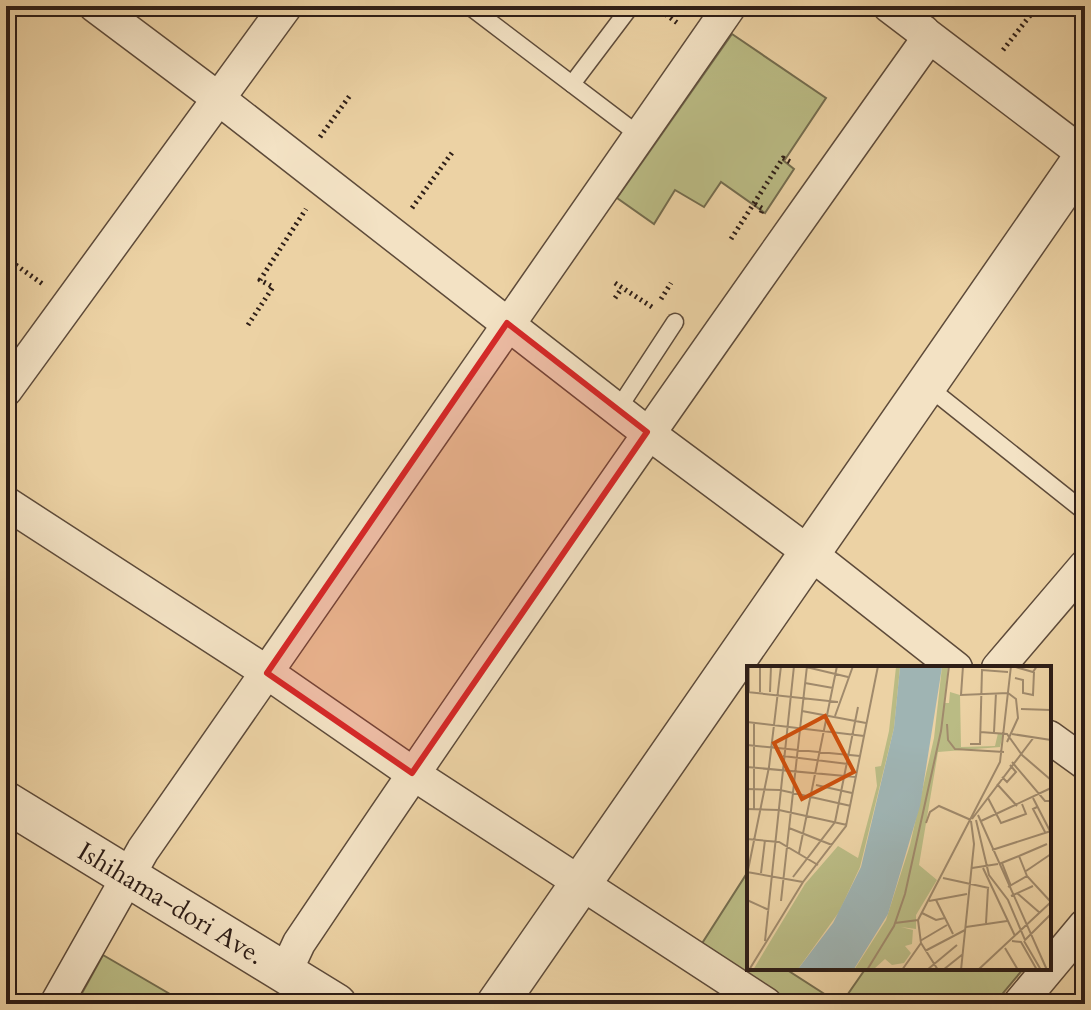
<svg xmlns="http://www.w3.org/2000/svg" width="1091" height="1010" font-family="Cardo,serif">
<style>
.green{fill:#babb84;stroke:#746c4e;stroke-width:2}
.lines{fill:none;stroke-linecap:round;stroke-linejoin:round}
.service-casing{stroke:#5e4b3a;stroke-width:19}
.minor-casing{stroke:#5e4b3a;stroke-width:35}
.tertiary-casing{stroke:#5e4b3a;stroke-width:43}
.path{stroke:#2e1e17;stroke-width:5;stroke-dasharray:2 4;stroke-linecap:butt}
.service{stroke:#f3e2c4;stroke-width:16}
.minor{stroke:#f3e2c4;stroke-width:32}
.tertiary{stroke:#f3e2c4;stroke-width:40}
.marked{fill:#d62828;fill-opacity:0.2;stroke:#d62828;stroke-width:6;stroke-linejoin:round}
.labels{text-anchor:middle;stroke-width:6;stroke-linejoin:round;paint-order:stroke}
.street-label{font-size:26px;fill:#2e1e17;stroke:#f3e2c4}
.inset-road{fill:none;stroke:#a08a6c;stroke-width:2}
.view{fill:#cc500e;fill-opacity:0.15;stroke:#cc500e;stroke-width:4}
.inset-edge{fill:none;stroke:#2e1e17;stroke-width:4}
</style>
<rect width="100%" height="100%" fill="#ecd2a4"/>
<filter id="stains"><feTurbulence type="fractalNoise" baseFrequency=".0025" numOctaves="4"/><feColorMatrix values="0 0 0 0 .2 0 0 0 0 .09 0 0 0 0 .02 0 0 0 .5 -.17"/></filter>
<radialGradient id="worn" r=".72"><stop offset=".6" stop-color="#630" stop-opacity="0"/><stop offset="1" stop-color="#630" stop-opacity=".3"/></radialGradient>
<g class="green">
<path d="M 732,34 L 826,98 L 784,161 L 794,169 L 765,213 L 721,182 L 704,207 L 675,190 L 654,224 L 617,198 Z"/>
<path d="M 749,870 L 749,968 L 784,968 L 840,1004 L 792,1004 L 701,945 Z"/>
<path d="M 103,955 L 187,1004 L 76,1004 Z"/>
<path d="M 866,968 L 1024,968 L 994,1004 L 841,1004 Z"/>
</g>
<g class="lines">
<g class="service-casing">
<g id="service">
<path d="M 469,6 L 639,135"/>
<path d="M 572,84 L 631,6"/>
<path d="M 927,386 L 1085,512"/>
<path d="M 618,409 L 675,322"/>
</g>
</g>
<g class="minor-casing">
<g id="minor">
<path d="M 95,6 L 219,99 L 636,424 L 811,554 L 956,668"/>
<path d="M 889,6 L 1085,155"/>
<path d="M 6,390 L 286,6"/>
<path d="M 6,503 L 259,667 L 412,773 L 766,1004"/>
<path d="M 998,668 L 1085,566"/>
<path d="M 1049,737 L 1085,763"/>
<path d="M 285,973 L 299,943 C 502,641 711,343 922,47 L 925,37 L 923,31"/>
<path d="M 56,1004 L 143,850 L 730,6"/>
<path d="M 1019,1004 L 1085,925"/>
</g>
</g>
<g class="tertiary-casing">
<g id="tertiary">
<path d="M 6,802 L 336,1004"/>
<path d="M 497,1004 L 1085,156"/>
</g>
</g>
<g class="path">
<path d="M 656,7 L 680,25"/>
<path d="M 1003,50 L 1032,13"/>
<path d="M 320,137 L 351,94"/>
<path d="M 755,204 L 763,209 L 761,213"/>
<path d="M 412,208 L 454,150"/>
<path d="M 731,239 L 783,158 L 792,163"/>
<path d="M 6,258 L 44,285"/>
<path d="M 615,283 L 655,309"/>
<path d="M 615,298 L 622,288"/>
<path d="M 661,299 L 671,283"/>
<path d="M 248,325 L 273,287 L 260,280 L 306,209"/>
</g>
<use href="#service" class="service"/>
<use href="#minor" class="minor"/>
<use href="#tertiary" class="tertiary"/>
</g>
<path class="marked" d="M 507,323 L 647,432 L 412,773 L 267,673 Z"/>
<g class="labels">
<g class="street-label">
<text transform="translate(171 903) rotate(31)" y="9">Ishihama-dori Ave.</text>
</g>
</g>
<g transform="translate(747 666)">
<rect width="304" height="304" fill="#ecd2a4"/>
<path d="M 149,1 L 153,1 L 147,62 L 113,201 L 92,246 L 51,303 L 6,304 L 58,218 L 91,180 L 111,192 L 130,120 L 128,101 L 134,100 L 142,65 ZM 195,1 L 201,1 L 197,37 L 202,37 L 203,26 L 213,29 L 214,81 L 248,80 L 251,67 L 256,68 L 253,81 L 191,86 L 172,199 L 190,214 L 169,249 L 169,263 L 154,261 L 166,264 L 165,278 L 158,280 L 164,287 L 157,297 L 145,299 L 138,293 L 127,303 L 107,304 L 139,254 L 163,179 L 187,72 Z" fill="#babb84"/>
<path d="M 153,1 L 195,1 L 173,140 L 141,248 L 107,303 L 51,303 L 86,257 L 114,201 L 147,62 Z" fill="#9fb4b3"/>
<path class="inset-road" d="M 2,0 L 2,26M 13,0 L 13,26M 55,0 L 101,11M 216,0 L 214,29 L 261,27 L 269,33 L 271,52 L 260,76M 265,0 L 286,6 L 290,0M 268,12 L 276,14 L 276,27 L 286,29 L 287,6M 58,17 L 86,22M 0,26 L 91,36M 23,26 L 24,0M 274,43 L 304,44M 55,45 L 119,57M 88,50 L 106,0M 0,56 L 117,70M 7,56 L 7,143M 200,58 L 201,74 L 208,83 L 257,86M 233,66 L 260,68 L 275,89 L 304,114M 247,66 L 249,27M 265,68 L 304,74M 223,78 L 233,78 L 235,4 L 261,6M 0,79 L 113,90M 36,90 L 101,98M 265,96 L 298,135 L 304,135M 0,101 L 109,111M 255,111 L 260,116 L 269,106 L 263,99M 250,118 L 270,140M 69,119 L 105,127M 0,123 L 33,124 L 104,140M 241,132 L 254,157 L 279,148 L 275,138M 286,132 L 303,165M 290,141 L 286,143 L 298,166M 0,143 L 32,144 L 100,159M 231,149 L 300,304M 225,153 L 287,71M 229,154 L 242,209 L 261,234 L 278,274 L 304,248M 234,155 L 304,122M 179,157 L 183,146 L 192,140 L 224,154M 42,162 L 85,179M 0,173 L 32,176 L 71,199M 245,184 L 304,165M 52,187 L 90,0M 272,190 L 300,178M 255,197 L 264,220M 252,198 L 272,190 L 280,210M 225,202 L 251,198M 236,202 L 268,270M 279,205 L 304,188M 0,206 L 56,216M 14,207 L 18,174M 0,209 L 22,101 L 34,0M 46,211 L 88,156 L 111,41M 196,212 L 242,222M 261,221 L 280,210 L 303,235M 270,227 L 293,247M 264,230 L 286,220M 0,234 L 22,244M 189,234 L 206,268M 34,235 L 60,0M 182,235 L 220,228M 175,247 L 189,254 L 198,252M 148,257 L 171,254 L 253,96 L 264,0M 239,257 L 241,222M 219,261 L 260,255M 18,275 L 47,0M 173,275 L 200,259M 265,275 L 274,276 L 290,304M 277,275 L 294,304M 174,277 L 191,304M 258,282 L 271,304M 178,285 L 218,264M 2,304 L 56,216 L 99,160 L 131,0M 120,304 L 147,260 L 158,228 L 194,65 L 202,0M 155,304 L 174,277 L 171,254M 180,304 L 210,279M 196,304 L 216,288M 214,304 L 227,178 L 224,155M 231,304 L 304,236"/>
<path class="view" d="M 78,50 L 107,106 L 55,133 L 27,77 Z"/>
<rect width="304" height="304" class="inset-edge"/>
</g>
<rect width="1091" height="1010" fill="none" stroke="#ecd2a4" stroke-width="32"/>
<rect x="8" y="8" width="1075" height="994" fill="none" stroke="#2e1e17" stroke-width="4"/>
<rect x="16" y="16" width="1059" height="978" fill="none" stroke="#2e1e17" stroke-width="2"/>
<rect width="100%" height="100%" filter="url(#stains)"/>
<rect width="100%" height="100%" fill="url(#worn)"/>
</svg>
